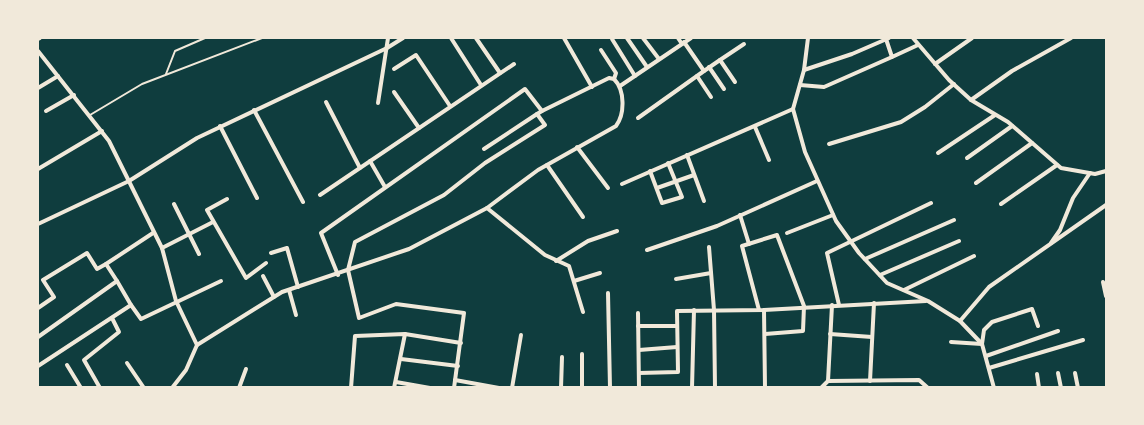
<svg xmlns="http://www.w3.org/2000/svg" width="1144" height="425" font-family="Roboto,sans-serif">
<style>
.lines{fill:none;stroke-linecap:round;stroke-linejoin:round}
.service{stroke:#f1e9da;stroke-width:2}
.minor{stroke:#f1e9da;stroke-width:4}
</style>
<rect width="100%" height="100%" fill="#0f3d3e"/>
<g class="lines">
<g class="service">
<path d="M 166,74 L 175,51 L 205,38"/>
<path d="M 90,115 L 142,84 L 262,38"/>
</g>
<g class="minor">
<path d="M 451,38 L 481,85"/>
<path d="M 476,38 L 500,73"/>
<path d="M 564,38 L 592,87"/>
<path d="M 627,38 L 647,67"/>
<path d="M 643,38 L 659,59"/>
<path d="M 678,38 L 682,44"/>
<path d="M 808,38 L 804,70 L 793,109 L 805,152 L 836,221 L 859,253 L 887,283 L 928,301 L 960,321 L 982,344 L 994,388"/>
<path d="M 913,38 L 949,80 L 971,100 L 1012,71 L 1071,38"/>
<path d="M 38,39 L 40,38"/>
<path d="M 612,39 L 635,76"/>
<path d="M 886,39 L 892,57 L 918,45"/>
<path d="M 601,50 L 616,73 L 614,79"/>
<path d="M 38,51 L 109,141 L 162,248 L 176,301 L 197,345"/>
<path d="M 720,60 L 744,44"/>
<path d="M 935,64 L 972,38"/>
<path d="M 709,67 L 724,89"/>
<path d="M 394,69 L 416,55 L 450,106"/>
<path d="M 804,70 L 852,54 L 889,38"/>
<path d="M 704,71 L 720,60 L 735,82"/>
<path d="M 697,76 L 711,97"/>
<path d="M 800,85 L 824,87 L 892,57"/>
<path d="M 620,86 L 691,38"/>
<path d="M 38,88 L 58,76"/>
<path d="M 394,92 L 419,128"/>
<path d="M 971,100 L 1008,122 L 1061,168 L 1095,174 L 1106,171"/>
<path d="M 326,102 L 360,168"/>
<path d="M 378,103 L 388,38"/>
<path d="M 254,110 L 303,202"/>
<path d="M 46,111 L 74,95"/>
<path d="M 638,118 L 704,71 L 684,42"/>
<path d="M 220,126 L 257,198"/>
<path d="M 755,127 L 769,160"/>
<path d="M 829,144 L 901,122 L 925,107 L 954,84"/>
<path d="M 577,147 L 608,188"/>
<path d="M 484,149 L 537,114"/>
<path d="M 938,153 L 995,115"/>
<path d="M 687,155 L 704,201"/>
<path d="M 967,158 L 1012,126"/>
<path d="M 370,161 L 385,187"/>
<path d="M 547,165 L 583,217"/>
<path d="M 38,169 L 102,131"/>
<path d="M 650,171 L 662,203 L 682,197 L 668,163"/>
<path d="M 976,183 L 1032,143"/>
<path d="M 622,184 L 793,109"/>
<path d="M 657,188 L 694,175"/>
<path d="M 320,195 L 514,64"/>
<path d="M 227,199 L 207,210 L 246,278 L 266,263"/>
<path d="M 174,204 L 199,254"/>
<path d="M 1001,204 L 1057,165"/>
<path d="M 487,208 L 545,255 L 569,266 L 583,312"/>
<path d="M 740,215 L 749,244"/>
<path d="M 38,224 L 129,181 L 197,138 L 387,48 L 403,38"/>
<path d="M 787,233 L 833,215"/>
<path d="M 1051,243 L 1060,230 L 1073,198 L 1090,173"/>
<path d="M 709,247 L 714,310 L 715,388"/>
<path d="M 162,248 L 213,222"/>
<path d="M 647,250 L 717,226 L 817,181"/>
<path d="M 271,253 L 287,248 L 298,287"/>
<path d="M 865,259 L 954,220"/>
<path d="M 556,261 L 588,241 L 617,231"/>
<path d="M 338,275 L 321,233 L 525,89 L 542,111 L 537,114 L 545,125 L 485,163 L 444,195 L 355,242 L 348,270 L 359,318 L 396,304 L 464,313 L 454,388"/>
<path d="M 880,275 L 959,241"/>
<path d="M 263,276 L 274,297"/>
<path d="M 676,279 L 711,273"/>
<path d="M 574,281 L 600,273"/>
<path d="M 1103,282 L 1106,296"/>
<path d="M 289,290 L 296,315"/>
<path d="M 904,290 L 974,256"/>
<path d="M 608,293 L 610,388"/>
<path d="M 131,305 L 141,319 L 221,281"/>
<path d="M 839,305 L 827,253 L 931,203"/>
<path d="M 38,308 L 54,297 L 43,280 L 87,253 L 97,269 L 106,264"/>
<path d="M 759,310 L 742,246 L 777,235 L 804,306 L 803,331 L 765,334"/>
<path d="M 764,310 L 765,388"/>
<path d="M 638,313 L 639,388"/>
<path d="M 960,321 L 989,287 L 1106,205"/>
<path d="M 638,326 L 676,326"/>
<path d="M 830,334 L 872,337"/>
<path d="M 38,337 L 117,281 L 106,264 L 153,233"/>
<path d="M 951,342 L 982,344 L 984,330 L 992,322 L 1032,309 L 1038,326"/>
<path d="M 639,350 L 677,347"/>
<path d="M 582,354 L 582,388"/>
<path d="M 986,356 L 1058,331"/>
<path d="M 401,359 L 458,366"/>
<path d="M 127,363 L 144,388"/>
<path d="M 67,365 L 81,388"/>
<path d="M 38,366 L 131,305 L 117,281"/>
<path d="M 989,368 L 1083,340"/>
<path d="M 639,373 L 678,372 L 677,311 L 764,310 L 926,301"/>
<path d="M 1058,373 L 1061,388"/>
<path d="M 1075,373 L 1078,388"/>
<path d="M 1037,374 L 1039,388"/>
<path d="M 455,380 L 499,388"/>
<path d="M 828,381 L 919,380 L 928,388"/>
<path d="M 870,381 L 874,303"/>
<path d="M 396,382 L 430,388"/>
<path d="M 100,388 L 84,360 L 119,332 L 112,318"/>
<path d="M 172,388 L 186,370 L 197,345 L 282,292 L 409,249 L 487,208 L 538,170 L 616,126 C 625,114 625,90 614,79 L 609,78 L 542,111"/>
<path d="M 239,388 L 246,369"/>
<path d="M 351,388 L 355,336 L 405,334 L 461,343"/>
<path d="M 394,388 L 405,334"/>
<path d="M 512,388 L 521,335"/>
<path d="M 561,388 L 562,357"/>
<path d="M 692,388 L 694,310"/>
<path d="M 821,388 L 828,381 L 832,305"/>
</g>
</g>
<rect width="1144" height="425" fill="none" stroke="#f1e9da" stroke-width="78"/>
</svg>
